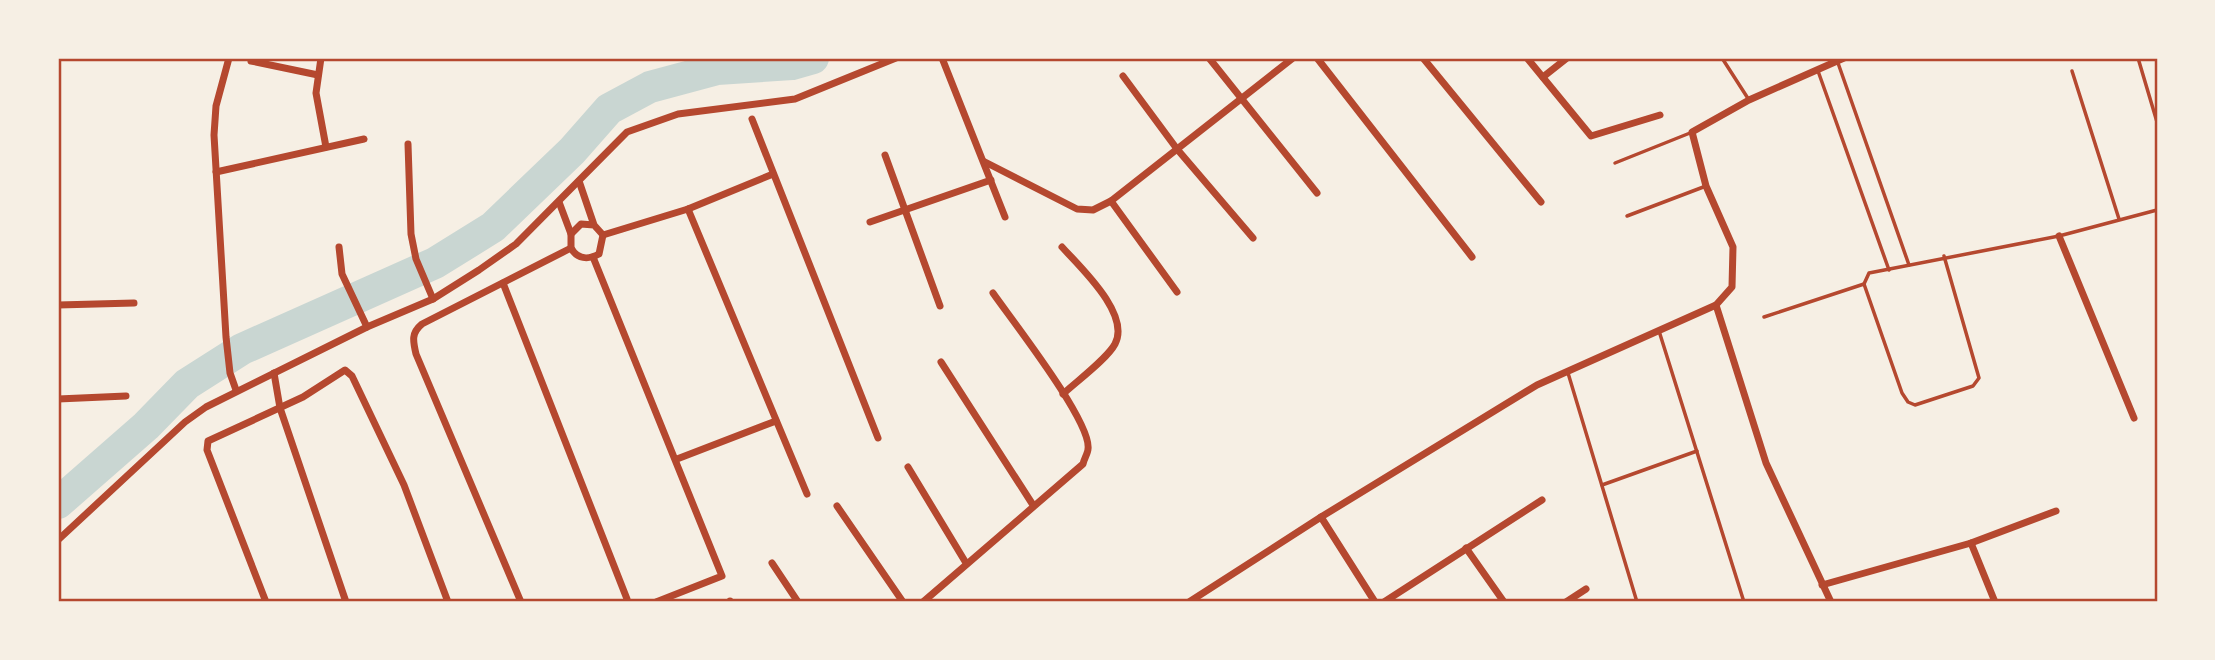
<svg xmlns="http://www.w3.org/2000/svg" width="2215" height="660" font-family="'DejaVu Sans',sans-serif">
<style>
.lines{fill:none;stroke-linecap:round;stroke-linejoin:round}
.river{stroke:#c9d6d2;stroke-width:32}
.service{stroke:#b5482f;stroke-width:3.5}
.minor{stroke:#b5482f;stroke-width:7}
.neatline{fill:none;stroke:#b5482f;stroke-width:2.5}
</style>
<rect width="100%" height="100%" fill="#f6efe4"/>
<g class="lines">
<path class="river" d="M 58,503 L 146,426 L 187,384 L 242,349 L 435,263 L 493,227 L 572,151 L 609,109 L 650,87 L 717,69 L 792,64 L 813,58"/>
<g class="service">
<path d="M 1722,58 L 1749,100"/>
<path d="M 2138,58 L 2157,122"/>
<path d="M 1838,63 L 1909,265"/>
<path d="M 1818,71 L 1889,270"/>
<path d="M 2072,71 L 2119,219"/>
<path d="M 1615,163 L 1690,133"/>
<path d="M 1627,216 L 1706,186"/>
<path d="M 1944,256 L 1979,378 L 1973,386 L 1915,405 L 1908,402 L 1902,393 L 1864,284 L 1869,273 L 2059,236 L 2157,210"/>
<path d="M 1764,317 L 1864,284"/>
<path d="M 1659,331 L 1744,602"/>
<path d="M 1568,373 L 1637,602"/>
<path d="M 1602,485 L 1697,451"/>
</g>
<g class="minor">
<path d="M 229,58 L 216,106 L 214,135 L 226,337 L 230,373 L 236,390"/>
<path d="M 321,58 L 316,93 L 326,147"/>
<path d="M 942,58 L 1005,217"/>
<path d="M 1209,58 L 1317,193"/>
<path d="M 1317,58 L 1472,257"/>
<path d="M 1423,58 L 1541,202"/>
<path d="M 1527,58 L 1591,136 L 1660,115"/>
<path d="M 251,61 L 318,75"/>
<path d="M 1123,76 L 1177,149 L 1253,238"/>
<path d="M 1543,77 L 1567,58"/>
<path d="M 752,119 L 878,438"/>
<path d="M 408,144 L 411,234 L 416,259 L 433,299"/>
<path d="M 885,155 L 940,306"/>
<path d="M 985,162 L 1077,209 L 1093,210 L 1111,201 L 1293,58"/>
<path d="M 216,172 L 364,139"/>
<path d="M 579,181 L 594,225 L 603,235 L 599,254 C 588,260 577,259 571,248 L 571,234 L 581,224 L 594,225"/>
<path d="M 1111,201 L 1177,292"/>
<path d="M 559,202 L 571,234"/>
<path d="M 688,209 L 807,494"/>
<path d="M 870,222 L 991,180"/>
<path d="M 603,235 L 688,209 L 773,174"/>
<path d="M 2059,236 L 2134,418"/>
<path d="M 339,247 L 342,274 L 367,327"/>
<path d="M 1062,247 C 1080,267 1131,314 1115,344 C 1107,359 1077,381 1063,394"/>
<path d="M 593,257 L 722,576 L 656,602"/>
<path d="M 503,283 L 627,599"/>
<path d="M 58,305 L 134,303"/>
<path d="M 1716,305 L 1766,463 L 1831,602"/>
<path d="M 941,362 L 1033,505"/>
<path d="M 274,373 L 280,408 L 346,602"/>
<path d="M 58,399 L 126,396"/>
<path d="M 677,459 L 776,421"/>
<path d="M 908,467 L 966,563"/>
<path d="M 837,506 L 903,602"/>
<path d="M 1321,517 L 1375,602"/>
<path d="M 58,540 L 185,422 L 206,407 L 367,327 L 433,299 L 479,270 L 516,244 L 627,132 L 678,114 L 795,99 L 896,58"/>
<path d="M 1971,543 L 1995,602"/>
<path d="M 1466,548 L 1504,602"/>
<path d="M 772,563 L 798,602"/>
<path d="M 1822,585 L 1971,543 L 2056,511"/>
<path d="M 730,601 L 730,602"/>
<path d="M 266,602 L 207,450 L 208,441 L 303,397 L 345,370 L 352,376 L 404,485 L 448,602"/>
<path d="M 521,602 L 416,354 C 413,341 411,333 422,324 L 571,248"/>
<path d="M 923,602 L 1083,464 C 1084,459 1088,453 1088,449 C 1092,422 1011,319 993,293"/>
<path d="M 1189,602 L 1321,517 L 1537,385 L 1716,305 L 1732,287 L 1733,247 L 1706,186 L 1692,132 L 1749,100 L 1844,58"/>
<path d="M 1384,602 L 1542,500"/>
<path d="M 1566,602 L 1586,589"/>
</g>
</g>
<rect width="2215" height="660" fill="none" stroke="#f6efe4" stroke-width="119"/>
<rect x="60" y="60" width="2096" height="540" class="neatline"/>
</svg>
